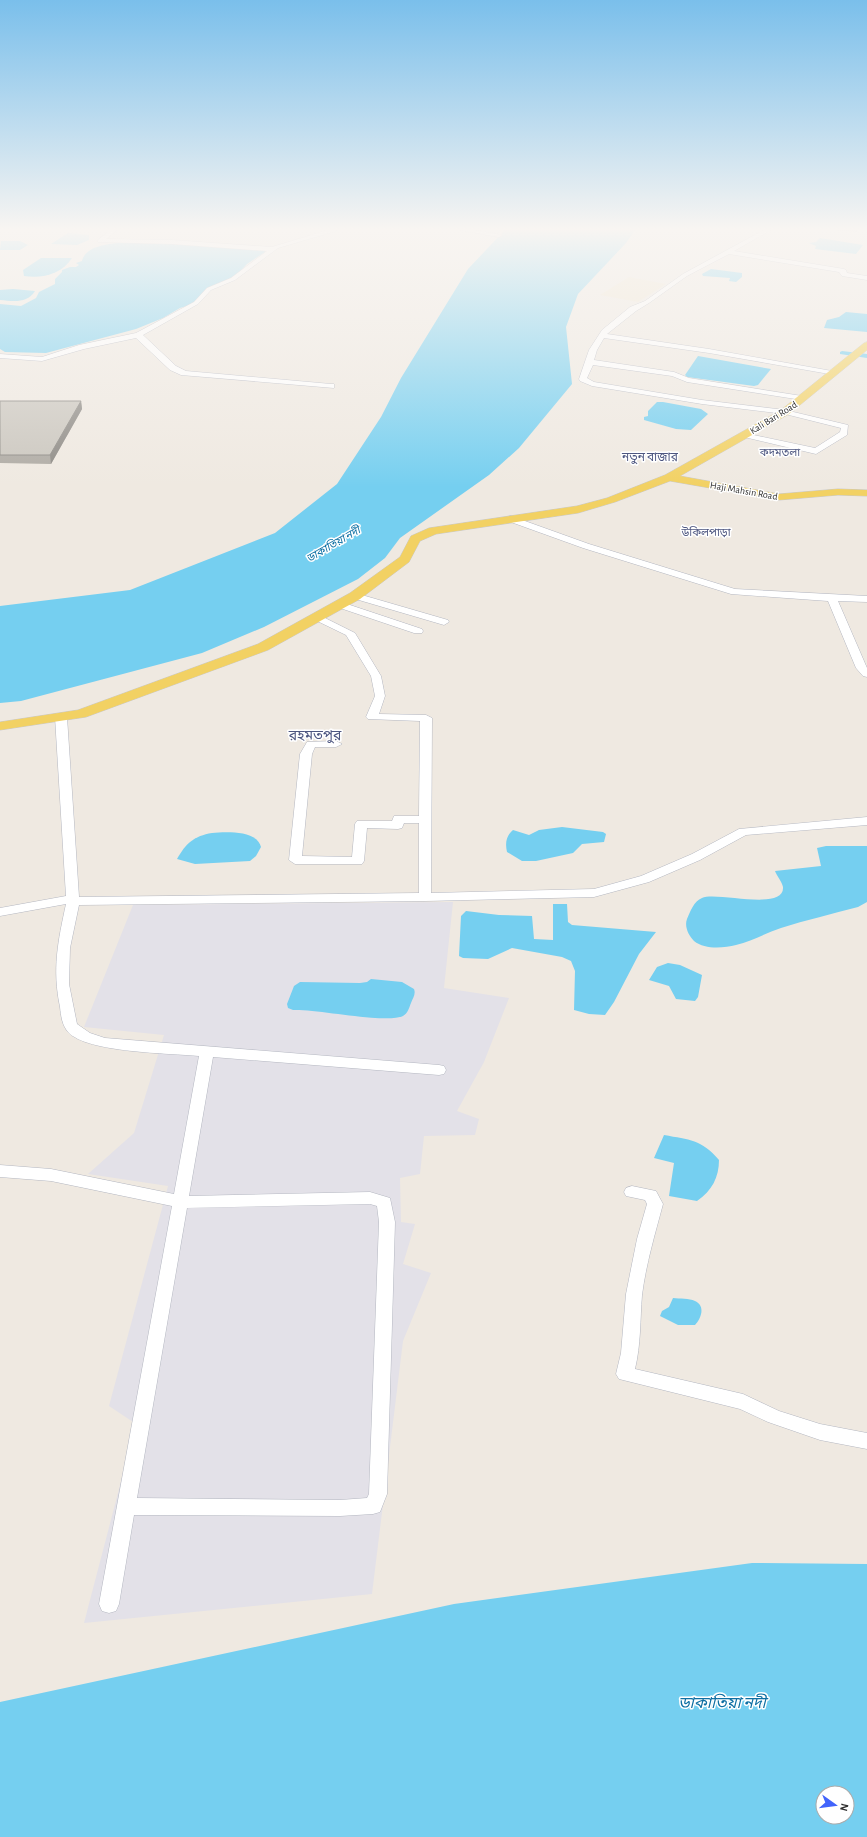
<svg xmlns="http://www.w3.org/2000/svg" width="867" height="1837" font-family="'Alegreya Sans','Noto Sans Bengali',sans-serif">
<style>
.industrial{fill:#e3e1e8}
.education{fill:#f0e6d1}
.water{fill:#75cff0;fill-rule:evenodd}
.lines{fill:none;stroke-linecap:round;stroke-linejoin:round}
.canal{fill:#75cff0;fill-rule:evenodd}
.minor-casing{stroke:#b4b7c1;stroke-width:1}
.major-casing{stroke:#c9c9c9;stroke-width:1}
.minor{fill:#fff;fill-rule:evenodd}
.major{fill:#f2d163;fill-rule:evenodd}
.wall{fill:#afaba4}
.shaded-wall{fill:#8e8b86}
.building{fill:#cbc7bf;stroke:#8e8b86}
.labels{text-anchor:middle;stroke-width:3;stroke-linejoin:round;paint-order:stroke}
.far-street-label{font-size:10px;fill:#2e2e2e;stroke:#fff}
.far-neighbourhood-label{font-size:11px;fill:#4d5680;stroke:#fff}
.far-water-label{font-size:11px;font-style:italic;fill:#0d6fa3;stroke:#fff}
.far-quarter-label{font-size:12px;fill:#4d5680;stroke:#fff}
.quarter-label{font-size:14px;fill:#4d5680;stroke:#fff}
.near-water-label{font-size:16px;font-style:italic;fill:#0d6fa3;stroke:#fff}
</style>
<rect width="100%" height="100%" fill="#efe9e1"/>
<path class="industrial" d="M 453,902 L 444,988 L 509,998 L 484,1062 L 457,1111 L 479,1119 L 475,1135 L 424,1136 L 420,1174 L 400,1178 L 401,1222 L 415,1224 L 403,1264 L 431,1273 L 403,1341 L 372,1594 L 84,1623 L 136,1424 L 109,1406 L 168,1186 L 88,1174 L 134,1133 L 164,1035 L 84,1027 L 133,905 Z"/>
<path class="education" d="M 629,277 L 666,284 L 638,302 L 600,295 Z"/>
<g class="water">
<path d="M 505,230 L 635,230 L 626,243 L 578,294 L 566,327 L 572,384 L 519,448 L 489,475 L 400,538 L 385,558 L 358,579 L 264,627 L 202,653 L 21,701 L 0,703 L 0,606 L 130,590 L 275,533 L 337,484 L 381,417 L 401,378 L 468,269 Z"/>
<path d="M 68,233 L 89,235 L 89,240 L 77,245 L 51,244 Z"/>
<path d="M 820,238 L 863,245 L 856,254 L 815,249 L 816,246 L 809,243 L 816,242 Z"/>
<path d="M 1,241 L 20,241 L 28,245 L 20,250 L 0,250 Z"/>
<path d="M 118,243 L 168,243 L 264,250 L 265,252 L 247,264 L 233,279 L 207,290 L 197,303 L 180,308 L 163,318 L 136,329 L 46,353 L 5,352 L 0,349 L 0,304 L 21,306 L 36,298 L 39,292 L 55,284 L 55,279 L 62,272 L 62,270 L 70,267 L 76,267 L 79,265 L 76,263 L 82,261 C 85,247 106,244 118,243 Z"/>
<path d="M 41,258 L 72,258 C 62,274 42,279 24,276 L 23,270 Z"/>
<path d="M 711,269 L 742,273 L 742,277 L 736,282 L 729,281 L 730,278 L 703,276 L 702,274 Z"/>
<path d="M 13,289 L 35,291 C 27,304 13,301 0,300 L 0,290 Z"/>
<path d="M 846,312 L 867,314 L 867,332 L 824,328 L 827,320 L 839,317 Z"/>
<path d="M 698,356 L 771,369 L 758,385 L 754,386 L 687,377 L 685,375 Z"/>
<path d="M 657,402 L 663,402 L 701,409 L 708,414 L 691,430 L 676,429 L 644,420 L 644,417 L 648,416 L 648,411 Z"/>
<path d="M 562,827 L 603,832 L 606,834 L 604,842 L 582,844 L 573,853 L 536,861 L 522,861 L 507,852 C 505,843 506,836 513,830 L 529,835 L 539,830 Z"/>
<path d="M 212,833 C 226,832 257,830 261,847 L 256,856 L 250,861 L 195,864 L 177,859 C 186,843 194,836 212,833 Z"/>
<path d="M 826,846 L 867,846 L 867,902 L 858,907 C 832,914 806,920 781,928 C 766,933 752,941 736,945 C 724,948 705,950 694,941 C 689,936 684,927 687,919 C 690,912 694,901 702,898 C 716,891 785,912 783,887 C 782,882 777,876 775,871 L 821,866 L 817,848 Z"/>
<path d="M 553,904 L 567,904 L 568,922 L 572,925 L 656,932 L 639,954 L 614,1002 L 605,1015 L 589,1014 L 574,1010 L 575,971 L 571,961 L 562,957 L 512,948 L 488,959 L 463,958 L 459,956 L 461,916 L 466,911 L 499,915 L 532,916 L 534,939 L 553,940 Z"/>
<path d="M 668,963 L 680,965 L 702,975 L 698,997 L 695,1001 L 676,999 L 669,986 L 649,980 L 657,967 Z"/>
<path d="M 371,979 L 402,982 L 414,989 C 416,994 413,998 411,1003 C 409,1008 408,1013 403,1016 C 386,1024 318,1009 293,1010 L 288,1008 L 287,1004 L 294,986 L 300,982 L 360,983 L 367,982 Z"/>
<path d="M 664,1135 C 690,1140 701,1139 719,1160 C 719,1177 712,1191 697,1201 L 669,1196 L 674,1163 L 654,1158 Z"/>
<path d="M 673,1298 C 680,1299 689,1298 695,1301 C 706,1306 701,1319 695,1325 L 678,1325 L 660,1316 L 662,1311 L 669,1307 Z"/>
<path d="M 752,1563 L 867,1564 L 867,1837 L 0,1837 L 0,1702 L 454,1604 ZM 823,1793 L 847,1793 L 847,1817 L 823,1817 Z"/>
</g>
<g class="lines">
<path class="canal" d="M 842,351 L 867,354 L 867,358 L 840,354 L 840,352 Z"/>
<g class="minor-casing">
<g id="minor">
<path d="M 111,230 L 117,230 L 106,239 L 172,240 L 272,247 L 328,230 L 337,230 L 336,231 L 278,248 L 235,280 L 211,290 L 198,304 L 143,335 L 176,366 L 186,371 L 331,384 L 334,384 L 334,388 L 181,375 L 170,370 L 136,338 L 84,349 L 42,361 L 0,358 L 0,354 L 42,357 L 79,345 L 136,333 L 194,302 L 207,288 L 231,278 L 267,251 L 172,244 L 98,242 L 98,240 Z"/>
<path d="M 460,230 L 474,230 L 502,235 L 499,237 Z"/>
<path d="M 764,230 L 771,230 L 734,251 L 844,269 L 846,270 L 847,273 L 867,276 L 867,280 L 842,276 L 839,272 L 729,254 L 687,276 L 649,303 L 636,311 L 607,334 L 709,349 L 832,371 L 836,373 L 835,375 L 709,353 L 604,338 L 597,350 L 594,360 L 674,372 L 689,378 L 802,396 L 806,398 L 802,400 L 687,382 L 672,376 L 593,365 L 587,378 L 594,382 L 702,400 L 785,410 L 848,425 L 847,435 L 816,454 L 744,437 L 740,435 L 744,433 L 815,448 L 840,432 L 841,428 L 785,414 L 702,404 L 592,386 L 580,381 L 579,379 L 589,350 L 602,330 L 630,307 L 645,301 L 683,274 Z"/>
<path d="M 511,516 L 589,544 L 735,589 L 867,596 L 867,602 L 838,601 L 867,668 L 867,677 L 863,676 L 856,668 L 828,601 L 731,594 L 583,548 L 508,521 L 508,517 Z"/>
<path d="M 355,593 L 448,620 L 449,622 L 444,625 L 352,598 L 350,596 Z"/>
<path d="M 341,602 L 422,629 L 423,631 L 422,633 L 414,633 L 337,607 L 336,605 L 337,603 Z"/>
<path d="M 317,614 L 355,633 L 381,676 L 385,696 L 379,714 L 426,715 L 432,718 L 431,893 L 594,889 L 641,876 L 692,854 L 739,829 L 867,817 L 867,825 L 746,835 L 700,860 L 649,882 L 594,897 L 425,901 L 79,905 L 70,948 L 69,984 L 77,1024 L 90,1033 L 105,1038 L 439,1065 L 444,1066 L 446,1070 L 444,1074 L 439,1075 L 213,1057 L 189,1196 L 370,1192 L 390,1198 L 395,1222 L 387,1494 L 380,1512 L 373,1514 L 340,1516 L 134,1515 L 119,1604 L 116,1611 L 109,1613 L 102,1611 L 99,1604 L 172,1206 L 51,1181 L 0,1177 L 0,1165 L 51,1169 L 174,1194 L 199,1056 C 170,1053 87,1053 68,1032 C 62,1025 61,1016 60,1007 C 52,969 58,941 66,904 L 0,916 L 0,908 L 66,896 L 55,717 L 61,714 L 67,717 L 79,897 L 419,893 L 419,823 L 404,823 L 402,828 L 398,829 L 367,828 L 364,861 L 362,864 L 295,864 L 289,860 L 300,754 L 307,742 L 336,741 L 342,744 L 336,747 L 315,747 L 312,754 L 302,856 L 352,857 L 355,824 L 357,821 L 392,821 L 394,816 L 419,816 L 420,721 L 368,719 L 366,717 L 375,696 L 371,676 L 346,635 L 313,619 L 312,617 ZM 370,1204 L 377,1206 L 379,1222 L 369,1494 L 367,1498 L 340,1500 L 137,1498 L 187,1208 Z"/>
<path d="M 632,1186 L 656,1191 L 663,1204 C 655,1234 646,1264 642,1295 C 640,1320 641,1344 635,1369 L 743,1394 L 779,1411 L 820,1424 L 867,1433 L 867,1449 L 820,1440 L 768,1422 L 740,1409 L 619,1379 L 616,1374 L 621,1353 L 626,1294 L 637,1239 L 647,1204 L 645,1200 L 626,1196 L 624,1192 L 626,1188 Z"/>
</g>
</g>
<g class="major-casing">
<path id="major" d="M 867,342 L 867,350 L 789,414 L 680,476 L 779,494 L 838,489 L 867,490 L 867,496 L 838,495 L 779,500 L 670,481 L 615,502 L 578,513 L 436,534 L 420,541 L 409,562 L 360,599 L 268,650 L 86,717 L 0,730 L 0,722 L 78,710 L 258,644 L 350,593 L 400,557 L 411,536 L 429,528 L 577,506 L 607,498 L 665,475 L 781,410 L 864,343 Z"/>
</g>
<use href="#minor" class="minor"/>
<use href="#major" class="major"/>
</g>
<g class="wall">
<path d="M 836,230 L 858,230 L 857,232 Z"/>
<path d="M 0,401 L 81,401 L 82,409 L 51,464 L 0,463 Z"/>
</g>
<path class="shaded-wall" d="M 81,401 L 82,409 L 51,464 L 50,455 Z"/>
<path class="building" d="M 0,401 L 81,401 L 50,455 L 0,455 Z"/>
<linearGradient id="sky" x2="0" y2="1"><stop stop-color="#7abfeb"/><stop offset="0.47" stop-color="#f8f5f2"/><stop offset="1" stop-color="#f8f5f2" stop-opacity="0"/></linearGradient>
<rect width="867" height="487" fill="url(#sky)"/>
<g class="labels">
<g class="far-street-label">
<text transform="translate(773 417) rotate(-32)" y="4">Kali Bari Road</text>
<text transform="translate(744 490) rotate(10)" y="4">Haji Mahsin Road</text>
</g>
<g class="far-neighbourhood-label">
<text x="780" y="456">কদমতলা</text>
<text x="706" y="536">উকিলপাড়া</text>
</g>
<g class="far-water-label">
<text transform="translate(333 544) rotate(-30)" y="4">ডাকাতিয়া নদী</text>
</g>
<g class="far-quarter-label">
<text x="650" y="461">নতুন বাজার</text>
</g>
<g class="quarter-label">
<text x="315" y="740">রহমতপুর</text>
</g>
<g class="near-water-label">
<text x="722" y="1708">ডাকাতিয়া নদী</text>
</g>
</g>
<g transform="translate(835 1805) rotate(104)"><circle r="19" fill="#ffffff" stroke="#ababab"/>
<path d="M0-3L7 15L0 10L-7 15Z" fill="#4264fb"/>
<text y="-6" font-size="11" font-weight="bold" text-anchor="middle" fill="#2e2e2e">N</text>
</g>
</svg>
